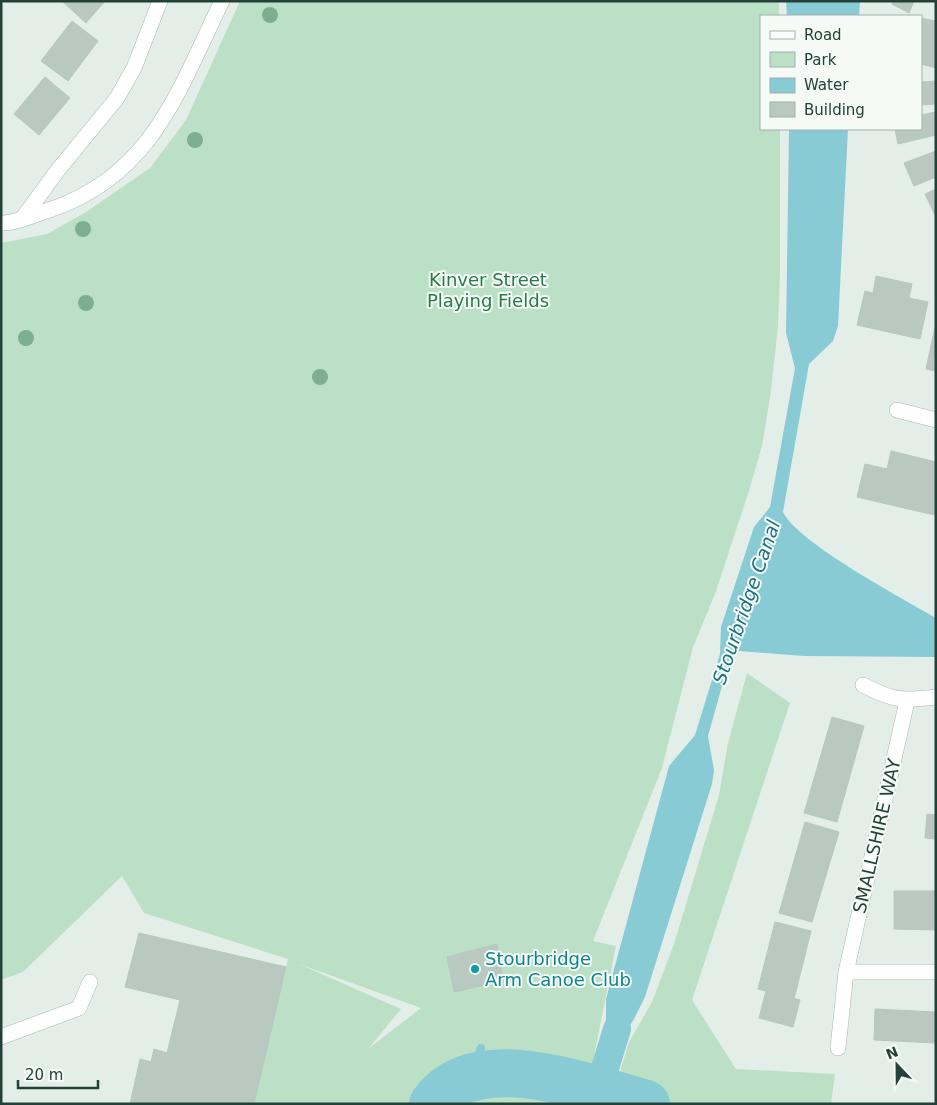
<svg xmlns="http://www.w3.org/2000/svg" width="937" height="1105" font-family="'DejaVu Sans',sans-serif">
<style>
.green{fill:#bce0c5;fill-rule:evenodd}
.water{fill:#89cbd5}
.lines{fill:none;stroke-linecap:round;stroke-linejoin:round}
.stream{stroke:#89cbd5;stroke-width:8}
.canal{stroke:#89cbd5;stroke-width:28}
.river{stroke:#89cbd5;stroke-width:48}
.building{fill:#b9c9c2;stroke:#b5c8c0}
.lane-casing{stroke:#a6b7b0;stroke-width:16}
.street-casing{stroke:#a6b7b0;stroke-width:16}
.lane{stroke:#fff;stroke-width:15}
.street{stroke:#fff;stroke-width:15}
.tree{fill:#7eae90}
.culture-dot{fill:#0f9aa8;stroke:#f5faf7;stroke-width:2}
.labels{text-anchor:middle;stroke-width:4;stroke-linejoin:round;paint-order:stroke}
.park-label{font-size:18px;fill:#2a7a48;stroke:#f5faf7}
.street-label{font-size:18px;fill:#224138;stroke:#f5faf7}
.culture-label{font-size:18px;fill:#0d838f;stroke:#f5faf7;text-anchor:start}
.water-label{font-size:19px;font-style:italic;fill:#187080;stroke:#f5faf7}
</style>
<rect width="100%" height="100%" fill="#e4eee9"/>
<g class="green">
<path d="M 240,1 L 779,1 L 779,16 L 761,16 L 761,129 L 780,129 L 780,273 L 778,326 L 771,391 L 762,446 L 748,494 L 715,594 L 693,647 L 662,768 L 593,941 L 616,946 L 593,1061 L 579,1104 L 254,1104 L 288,959 L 144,913 L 122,876 L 23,972 L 1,980 L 1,243 L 47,234 L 86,212 L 150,168 L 186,120 ZM 299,964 L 421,1008 L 368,1049 L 401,1009 Z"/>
<path d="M 747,673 L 790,703 L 692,1000 L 736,1069 L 835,1074 L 831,1104 L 610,1104 L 629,1042 L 652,1002 L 674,944 L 719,795 L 728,743 Z"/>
</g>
<g class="water">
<path d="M 786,1 L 860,1 L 859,16 L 787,16 Z"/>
<path d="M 789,129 L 848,129 L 838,326 L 833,341 L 809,364 L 783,512 C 798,543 902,598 936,618 L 936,657 L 804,656 L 739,651 L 731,654 L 708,736 L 714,770 L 712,784 L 645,997 L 634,1019 L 606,1064 L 606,999 L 669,766 L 695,735 L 720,654 L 721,627 L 754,527 L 770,507 L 795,368 L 786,333 Z"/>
</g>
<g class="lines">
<path class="stream" d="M 469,1077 L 481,1048"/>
<path class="canal" d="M 594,1104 L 617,1029"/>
<path class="river" d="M 433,1104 C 476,1043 589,1089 646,1104"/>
</g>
<g class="building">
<path d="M 62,1 L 105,1 L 86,23 Z"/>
<path d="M 894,1 L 914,1 L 909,13 L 892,4 Z"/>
<path d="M 921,18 L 936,21 L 936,68 L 921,64 Z"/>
<path d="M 72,21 L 98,41 L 68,81 L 41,61 Z"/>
<path d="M 45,77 L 70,98 L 39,135 L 14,114 Z"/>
<path d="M 936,81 L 936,104 L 921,105 L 921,82 Z"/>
<path d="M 936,112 L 936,135 L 898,144 L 895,129 L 921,129 L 921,115 Z"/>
<path d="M 936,151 L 936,177 L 914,186 L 904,163 Z"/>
<path d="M 936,189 L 936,217 L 925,194 Z"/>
<path d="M 876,276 L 912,284 L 909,298 L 928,302 L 920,339 L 857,325 L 865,291 L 873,293 Z"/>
<path d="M 935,327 L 936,327 L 936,371 L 926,369 Z"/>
<path d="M 891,451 L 936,462 L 936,489 L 930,514 L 857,497 L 865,464 L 887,469 Z"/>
<path d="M 936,489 L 936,515 L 930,514 Z"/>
<path d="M 832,717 L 864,726 L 837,822 L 804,813 Z"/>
<path d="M 927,814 L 936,815 L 936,839 L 925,838 Z"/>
<path d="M 805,822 L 839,832 L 812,922 L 779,913 Z"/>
<path d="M 894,891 L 936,891 L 936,930 L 894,929 Z"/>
<path d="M 775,922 L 811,931 L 794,999 L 758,989 Z"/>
<path d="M 139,933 L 286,967 L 254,1104 L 130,1104 L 140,1059 L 151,1062 L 154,1049 L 167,1053 L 180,1000 L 125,987 Z"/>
<path d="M 497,944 L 503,981 L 454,992 L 447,957 Z"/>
<path d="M 766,991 L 800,1000 L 793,1027 L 759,1018 Z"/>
<path d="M 875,1009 L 936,1012 L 936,1043 L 874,1040 Z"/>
</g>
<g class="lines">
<g class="lane-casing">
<g id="lane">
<path d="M 22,219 L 58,170 L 117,98 L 134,68 L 160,1"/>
<path d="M 1,1037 L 79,1008 L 90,982"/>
</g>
</g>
<g class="street-casing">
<g id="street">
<path d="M 1,223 C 18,223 36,214 52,209 C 153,174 179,89 222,1"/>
<path d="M 897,410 L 936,420"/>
<path d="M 863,685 C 894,701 901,701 936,697"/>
<path d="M 846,972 L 936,972"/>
<path d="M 838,1048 L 846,972 L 907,701"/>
</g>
</g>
<use href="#lane" class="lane"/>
<use href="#street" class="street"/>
</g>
<g class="tree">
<circle cx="270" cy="15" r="8"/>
<circle cx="195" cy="140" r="8"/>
<circle cx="83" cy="229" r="8"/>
<circle cx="86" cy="303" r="8"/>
<circle cx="26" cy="338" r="8"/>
<circle cx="320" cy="377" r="8"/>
</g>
<circle class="culture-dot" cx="475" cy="969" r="5"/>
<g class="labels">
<g class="park-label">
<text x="488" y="286">Kinver Street<tspan x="488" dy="21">Playing Fields</tspan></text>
</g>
<g class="street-label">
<text transform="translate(877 836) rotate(-77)" y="6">SMALLSHIRE WAY</text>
</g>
<g class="culture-label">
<text x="485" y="965">Stourbridge<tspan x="485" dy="21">Arm Canoe Club</tspan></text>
</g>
<g class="water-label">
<text transform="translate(746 602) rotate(-71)" y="7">Stourbridge Canal</text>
</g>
</g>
<rect width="937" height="1105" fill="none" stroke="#224138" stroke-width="5"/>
<rect x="760" y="15" width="162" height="115" fill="#f5faf7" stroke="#a1b0ab"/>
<rect x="770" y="31" width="25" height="8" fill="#ffffff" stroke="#a1b0ab"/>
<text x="804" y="40" font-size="15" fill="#224138">Road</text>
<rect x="770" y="52" width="25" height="15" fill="#bce0c5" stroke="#a1b0ab"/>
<text x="804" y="65" font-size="15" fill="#224138">Park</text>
<rect x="770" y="78" width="25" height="15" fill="#89cbd5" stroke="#a1b0ab"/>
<text x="804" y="90" font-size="15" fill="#224138">Water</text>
<rect x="770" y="102" width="25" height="15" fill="#b9c9c2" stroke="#a1b0ab"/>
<text x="804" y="115" font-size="15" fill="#224138">Building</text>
<g transform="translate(897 1065) rotate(338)" stroke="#f5faf7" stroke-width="4" paint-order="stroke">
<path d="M0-4L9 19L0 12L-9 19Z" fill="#224138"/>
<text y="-8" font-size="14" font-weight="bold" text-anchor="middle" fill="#224138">N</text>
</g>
<path d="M18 1080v8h80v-8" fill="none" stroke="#224138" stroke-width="2.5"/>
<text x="25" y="1080" font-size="15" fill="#224138" stroke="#f5faf7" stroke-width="4" paint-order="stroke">20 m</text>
</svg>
